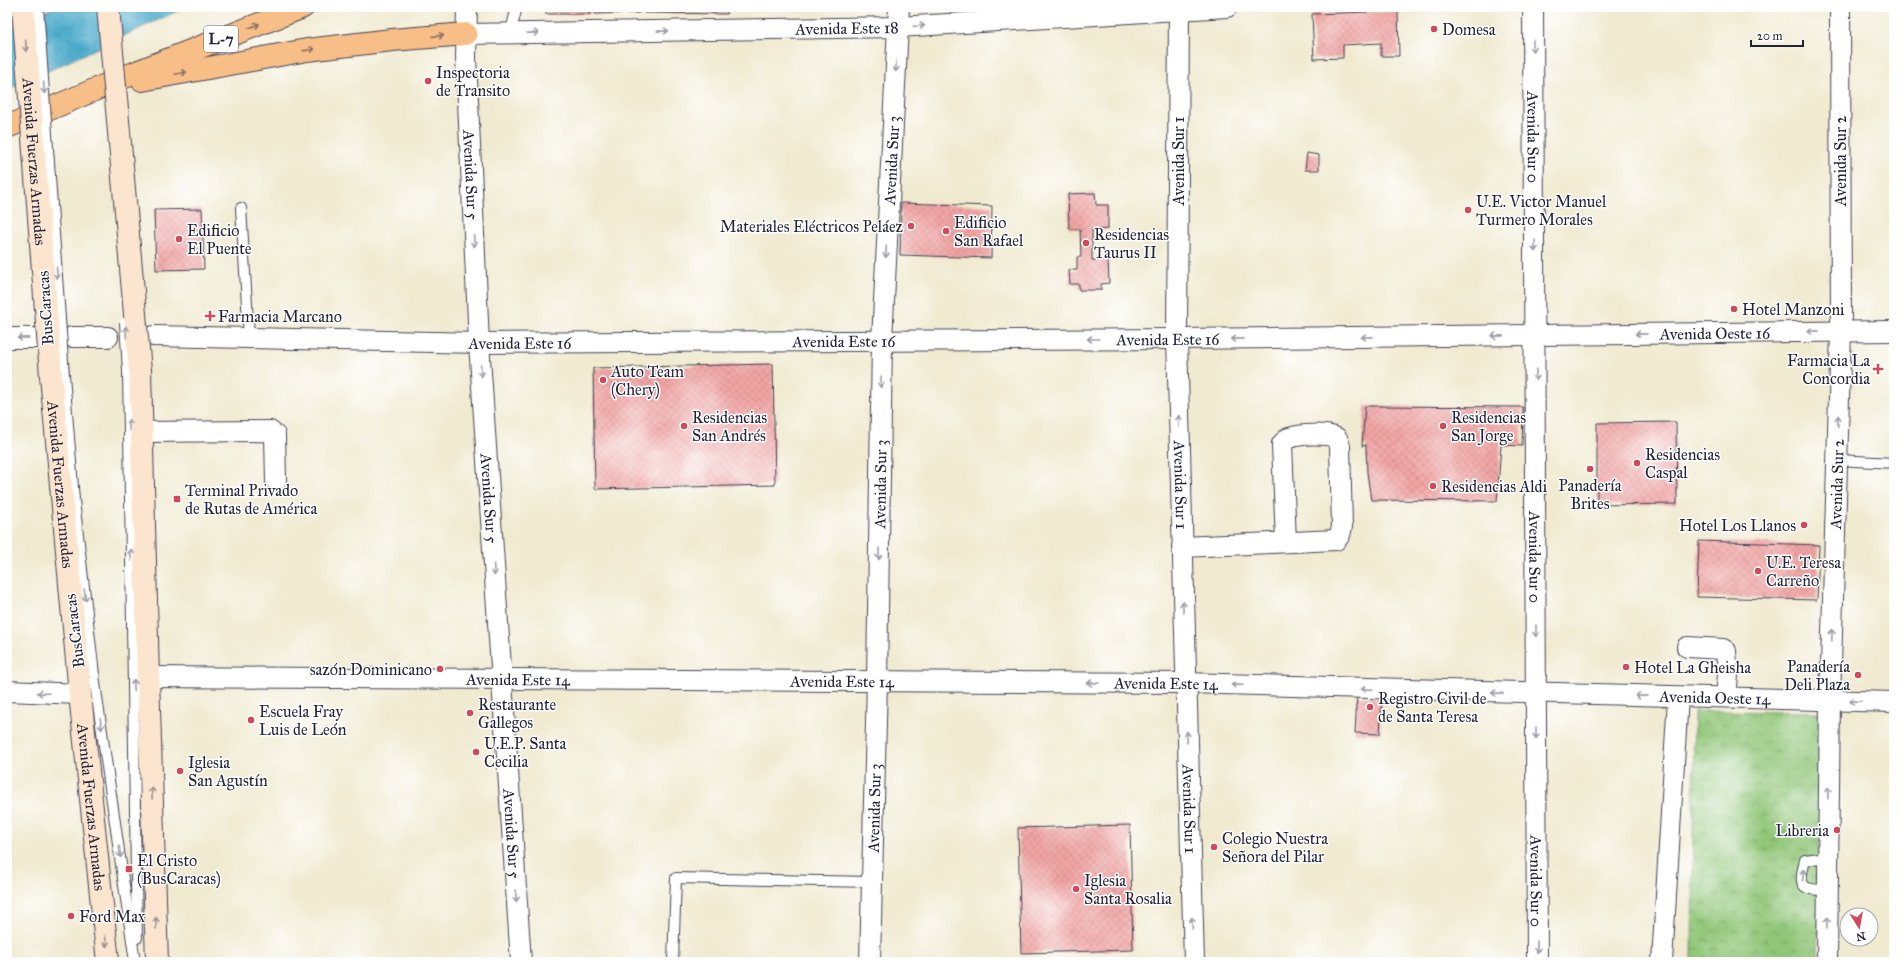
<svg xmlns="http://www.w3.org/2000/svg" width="1901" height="969" font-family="'IM FELL Great Primer',serif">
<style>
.park{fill:url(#park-crowns);stroke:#5a745a}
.water{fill:url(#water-ripples);stroke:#376683}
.building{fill:url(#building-cross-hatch)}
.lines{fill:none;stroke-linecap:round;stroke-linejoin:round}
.lane-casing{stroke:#414051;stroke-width:12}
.street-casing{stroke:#414051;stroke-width:22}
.secondary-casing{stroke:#414051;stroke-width:24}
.highway-casing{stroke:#414051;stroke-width:24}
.lane{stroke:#fff;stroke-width:10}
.street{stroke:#fff;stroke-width:20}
.secondary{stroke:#fce5cf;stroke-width:22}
.highway{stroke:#f7be88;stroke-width:22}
.lane-bridge-casing{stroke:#414051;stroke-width:12;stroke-linecap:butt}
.secondary-bridge-casing{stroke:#414051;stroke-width:24;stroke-linecap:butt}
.lane-bridge{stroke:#fff;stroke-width:10}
.secondary-bridge{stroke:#fce5cf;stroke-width:22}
.oneway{stroke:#8c7062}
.oneway2{stroke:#9c9ca7}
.oneway3{stroke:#9a8d8c}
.poi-dot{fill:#d1495b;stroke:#fff;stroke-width:1.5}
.labels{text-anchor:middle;stroke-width:3;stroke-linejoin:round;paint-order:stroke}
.shield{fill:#fff;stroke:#646476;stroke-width:1}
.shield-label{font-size:15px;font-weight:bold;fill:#22223b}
.street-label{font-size:16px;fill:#22223b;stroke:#fff}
.poi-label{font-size:16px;fill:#22223b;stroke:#fff;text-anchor:start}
</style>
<defs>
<pattern id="park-crowns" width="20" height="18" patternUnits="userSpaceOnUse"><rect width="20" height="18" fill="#91c678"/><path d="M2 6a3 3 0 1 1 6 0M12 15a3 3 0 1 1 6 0" fill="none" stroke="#76a064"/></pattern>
<pattern id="water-ripples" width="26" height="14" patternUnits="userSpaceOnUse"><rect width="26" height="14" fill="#4cabcb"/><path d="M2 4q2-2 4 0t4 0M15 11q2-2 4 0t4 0" fill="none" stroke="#3f8ba6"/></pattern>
<pattern id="building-cross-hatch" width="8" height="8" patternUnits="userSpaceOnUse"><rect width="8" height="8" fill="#f2a5a4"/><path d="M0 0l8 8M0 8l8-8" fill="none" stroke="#cf8e8e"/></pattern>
</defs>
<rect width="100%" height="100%" fill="#fff"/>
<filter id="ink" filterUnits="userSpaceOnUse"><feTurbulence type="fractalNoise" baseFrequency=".025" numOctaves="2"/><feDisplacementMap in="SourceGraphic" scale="8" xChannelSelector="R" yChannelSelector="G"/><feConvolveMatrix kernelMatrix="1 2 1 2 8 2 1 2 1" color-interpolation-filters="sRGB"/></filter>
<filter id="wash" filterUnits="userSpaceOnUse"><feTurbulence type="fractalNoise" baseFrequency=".012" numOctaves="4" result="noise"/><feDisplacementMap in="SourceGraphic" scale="16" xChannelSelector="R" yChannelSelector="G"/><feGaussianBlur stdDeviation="0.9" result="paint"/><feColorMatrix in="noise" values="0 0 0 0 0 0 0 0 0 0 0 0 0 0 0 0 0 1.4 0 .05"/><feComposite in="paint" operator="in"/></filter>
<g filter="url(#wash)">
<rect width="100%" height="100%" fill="#f0ead0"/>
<path class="park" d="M 1694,711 L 1820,712 L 1818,962 L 1692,962 Z"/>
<path class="water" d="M 55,7 L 186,7 L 7,90 L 7,28 Z"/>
<g id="blocks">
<g class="building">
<rect x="546" y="7" width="44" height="7"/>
<path d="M 594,7 L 638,7 L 639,13 L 595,14 Z"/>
<path d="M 643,7 L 727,7 L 727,14 L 644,13 Z"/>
<path d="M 1398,11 L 1399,56 L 1381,56 L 1381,43 L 1343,45 L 1343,58 L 1314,59 L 1312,14 Z"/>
<path d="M 1307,153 L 1319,155 L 1319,170 L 1305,170 Z"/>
<path d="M 1095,193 L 1096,205 L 1108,205 L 1108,229 L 1092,230 L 1092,260 L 1108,260 L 1109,283 L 1101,284 L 1101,290 L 1079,290 L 1079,284 L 1070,284 L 1069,270 L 1077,270 L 1077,257 L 1081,257 L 1080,229 L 1069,229 L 1068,194 Z"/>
<path d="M 901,203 L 992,206 L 991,258 L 900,255 Z"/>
<path d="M 202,209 L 204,269 L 156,270 L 154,210 Z"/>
<path d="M 773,364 L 775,485 L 595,489 L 593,368 Z"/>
<path d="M 1365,406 L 1523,407 L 1522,446 L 1501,445 L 1497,501 L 1371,500 L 1367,472 L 1366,445 L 1362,446 Z"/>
<path d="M 1676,422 L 1677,504 L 1597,505 L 1597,423 Z"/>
<path d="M 1699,541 L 1819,545 L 1817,600 L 1697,597 Z"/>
<path d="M 1357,696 L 1382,698 L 1380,734 L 1355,733 Z"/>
<path d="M 1130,825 L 1133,950 L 1021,953 L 1018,828 Z"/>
</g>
</g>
</g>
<g filter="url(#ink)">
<use href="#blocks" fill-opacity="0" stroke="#414051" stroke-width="1"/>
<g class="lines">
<g class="lane-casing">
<g id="lane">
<path d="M 510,34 L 517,7"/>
<path d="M 241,208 L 249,337"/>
<path d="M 128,371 L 137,938"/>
<path d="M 64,375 L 74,500 L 95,683 L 135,962"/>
<path d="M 1836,460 L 1894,463"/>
<path d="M 1827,857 L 1805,860 C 1798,887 1801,890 1827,890"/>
<path d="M 673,962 L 676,878 L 872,882"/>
</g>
</g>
<g class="street-casing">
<g id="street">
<path id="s1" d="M 467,7 L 466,57 L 479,343 L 521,962"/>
<path id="s2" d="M 1179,7 L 1177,339 L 1194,962"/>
<path id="s3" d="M 1533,7 L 1537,962"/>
<path id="s4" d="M 466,34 L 898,27 L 1227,7"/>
<path id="s5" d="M 153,336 L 479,343 L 1177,339 L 1894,331"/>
<path d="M 72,337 L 108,337"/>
<path d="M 7,338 L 38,338"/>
<path d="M 142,432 L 270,431 L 275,435 L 276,481"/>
<path d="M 1182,547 L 1336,540 L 1340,535 L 1342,527 L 1340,446 L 1337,438 C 1326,433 1301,434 1289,438 C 1286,439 1284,442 1282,444 L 1286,542"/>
<path d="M 1687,647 L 1723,649 L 1726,651 L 1728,675 L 1726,697"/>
<path id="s6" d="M 148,677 L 1185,683 L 1894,702"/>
<path d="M 7,691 L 80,694"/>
<path id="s7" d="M 870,962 L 877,681 L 882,340 L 899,7"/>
<path d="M 1662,962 L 1678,697"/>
<path id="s8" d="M 1827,962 L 1830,700 L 1841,331 L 1840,7"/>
</g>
</g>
<g class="secondary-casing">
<g id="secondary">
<path d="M 140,371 L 148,677 L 157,962"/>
<path id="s9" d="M 51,376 L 80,694 L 108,962"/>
</g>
</g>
<g class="highway-casing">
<g id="highway">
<path d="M 142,80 L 307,50 L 392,40 L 466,34"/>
<path d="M 7,127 L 139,71 L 303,7"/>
</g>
</g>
<use href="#lane" class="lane"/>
<use href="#street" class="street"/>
<use href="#secondary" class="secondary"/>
<use href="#highway" class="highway"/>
<g class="lane-bridge-casing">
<g id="lane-bridge">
<path d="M 38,7 L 64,375"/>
<path d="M 125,323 L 128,371"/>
</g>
</g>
<g class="secondary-bridge-casing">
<g id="secondary-bridge">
<path id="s10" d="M 23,7 L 51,376"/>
<path d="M 108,7 L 140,371"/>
</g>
</g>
<use href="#lane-bridge" class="lane-bridge"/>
<use href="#secondary-bridge" class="secondary-bridge"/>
</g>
<defs><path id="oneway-shaft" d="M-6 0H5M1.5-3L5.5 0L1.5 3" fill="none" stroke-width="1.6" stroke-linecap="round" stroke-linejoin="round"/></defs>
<g class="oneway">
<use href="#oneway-shaft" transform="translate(254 26) rotate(-21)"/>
<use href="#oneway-shaft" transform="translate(438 36) rotate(-4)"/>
<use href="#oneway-shaft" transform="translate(309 50) rotate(-8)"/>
<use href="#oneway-shaft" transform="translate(181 73) rotate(-12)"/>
</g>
<g class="oneway2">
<use href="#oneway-shaft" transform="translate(919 26) rotate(-3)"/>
<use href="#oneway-shaft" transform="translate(663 31) rotate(-1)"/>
<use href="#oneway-shaft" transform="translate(533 33) rotate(-1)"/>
<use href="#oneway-shaft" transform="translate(1533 46) rotate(90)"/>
<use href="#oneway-shaft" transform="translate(896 66) rotate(93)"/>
<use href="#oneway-shaft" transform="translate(44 88) rotate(86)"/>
<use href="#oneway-shaft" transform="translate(474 241) rotate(87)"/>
<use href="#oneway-shaft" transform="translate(1535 246) rotate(90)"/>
<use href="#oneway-shaft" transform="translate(886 252) rotate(93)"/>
<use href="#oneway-shaft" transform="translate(57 273) rotate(86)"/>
<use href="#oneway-shaft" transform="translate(1813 331) rotate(179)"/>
<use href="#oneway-shaft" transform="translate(126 332) rotate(-93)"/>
<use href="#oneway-shaft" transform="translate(1641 334) rotate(179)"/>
<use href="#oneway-shaft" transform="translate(1497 336) rotate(179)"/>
<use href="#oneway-shaft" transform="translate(1367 337) rotate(179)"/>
<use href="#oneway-shaft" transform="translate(23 338) rotate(179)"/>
<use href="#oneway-shaft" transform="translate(1093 339) rotate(180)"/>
<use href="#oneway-shaft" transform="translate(1237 339) rotate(179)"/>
<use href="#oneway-shaft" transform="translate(481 371) rotate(86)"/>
<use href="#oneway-shaft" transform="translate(1536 375) rotate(90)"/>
<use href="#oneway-shaft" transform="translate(881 382) rotate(91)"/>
<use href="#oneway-shaft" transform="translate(1179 421) rotate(-91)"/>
<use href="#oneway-shaft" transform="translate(1838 421) rotate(-88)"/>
<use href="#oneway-shaft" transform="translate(129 425) rotate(-91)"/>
<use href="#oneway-shaft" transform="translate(879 554) rotate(91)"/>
<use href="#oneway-shaft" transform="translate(131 555) rotate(-91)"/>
<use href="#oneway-shaft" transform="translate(494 570) rotate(86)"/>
<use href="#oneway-shaft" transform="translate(85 595) rotate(83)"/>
<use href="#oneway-shaft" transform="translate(1183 607) rotate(-91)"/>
<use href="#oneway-shaft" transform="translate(1536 631) rotate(90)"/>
<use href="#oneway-shaft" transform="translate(1832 635) rotate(-88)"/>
<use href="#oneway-shaft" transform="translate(1093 683) rotate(-180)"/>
<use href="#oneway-shaft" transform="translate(134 685) rotate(-91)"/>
<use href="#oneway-shaft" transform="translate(1237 685) rotate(-178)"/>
<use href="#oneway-shaft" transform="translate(1367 689) rotate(-178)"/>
<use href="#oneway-shaft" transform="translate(43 693) rotate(-178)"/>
<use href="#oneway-shaft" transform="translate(1497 693) rotate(-178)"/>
<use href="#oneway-shaft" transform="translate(1641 696) rotate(-179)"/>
<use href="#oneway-shaft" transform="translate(1855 701) rotate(-178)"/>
<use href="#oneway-shaft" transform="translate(101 724) rotate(82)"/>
<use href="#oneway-shaft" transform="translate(1536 733) rotate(90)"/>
<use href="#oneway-shaft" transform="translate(1187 737) rotate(-92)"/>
<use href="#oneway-shaft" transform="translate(1828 793) rotate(-89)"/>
<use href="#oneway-shaft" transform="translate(120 852) rotate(82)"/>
<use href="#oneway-shaft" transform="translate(1803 875) rotate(-86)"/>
<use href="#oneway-shaft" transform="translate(516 896) rotate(86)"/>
<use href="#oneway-shaft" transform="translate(1192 923) rotate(-92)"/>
<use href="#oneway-shaft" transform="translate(1827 923) rotate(-89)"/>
<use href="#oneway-shaft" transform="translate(1537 947) rotate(90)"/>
</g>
<g class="oneway3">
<use href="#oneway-shaft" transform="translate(26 46) rotate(86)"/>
<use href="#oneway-shaft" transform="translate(152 793) rotate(-92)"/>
<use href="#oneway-shaft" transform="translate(156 923) rotate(-92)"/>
<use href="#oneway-shaft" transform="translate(106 941) rotate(84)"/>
</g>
</g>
<g class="poi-dot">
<circle cx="1434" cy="29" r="4"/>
<circle cx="428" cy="81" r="4"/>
<circle cx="1468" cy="210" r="4"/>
<circle cx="911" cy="226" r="4"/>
<circle cx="946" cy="231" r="4"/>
<circle cx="179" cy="239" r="4"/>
<circle cx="1086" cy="243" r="4"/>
<circle cx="1734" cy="309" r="4"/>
<path d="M208 310h4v4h4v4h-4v4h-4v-4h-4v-4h4z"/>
<path d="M1876 363h4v4h4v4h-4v4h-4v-4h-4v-4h4z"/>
<circle cx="603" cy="380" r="4"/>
<circle cx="684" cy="426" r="4"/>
<circle cx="1443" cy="426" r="4"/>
<circle cx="1637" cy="463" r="4"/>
<circle cx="1590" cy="469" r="4"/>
<circle cx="1433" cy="486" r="4"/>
<rect x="173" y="495" width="8" height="8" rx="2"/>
<circle cx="1804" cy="525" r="4"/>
<circle cx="1758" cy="571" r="4"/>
<circle cx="1626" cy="667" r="4"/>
<circle cx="440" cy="669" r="4"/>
<circle cx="1858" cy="675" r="4"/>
<circle cx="1370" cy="707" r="4"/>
<circle cx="470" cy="713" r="4"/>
<circle cx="251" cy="720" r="4"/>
<circle cx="476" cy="752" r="4"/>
<circle cx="180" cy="771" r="4"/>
<circle cx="1837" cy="830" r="4"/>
<circle cx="1214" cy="847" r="4"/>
<rect x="125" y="865" width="8" height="8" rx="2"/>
<circle cx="1076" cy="889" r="4"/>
<circle cx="71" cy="916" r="4"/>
</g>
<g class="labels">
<rect class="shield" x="204" y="26" width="34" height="26" rx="3"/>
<g class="shield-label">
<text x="221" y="44">L-7</text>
</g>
<g class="street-label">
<text dy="6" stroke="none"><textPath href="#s4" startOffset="381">Avenida Este 18</textPath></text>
<text dy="6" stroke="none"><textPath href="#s3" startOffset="130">Avenida Sur 0</textPath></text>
<text dy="6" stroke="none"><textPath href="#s7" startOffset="802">Avenida Sur 3</textPath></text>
<text transform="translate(1178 161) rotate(-90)" y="6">Avenida Sur 1</text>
<text transform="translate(1840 161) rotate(-90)" y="6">Avenida Sur 2</text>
<text dy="6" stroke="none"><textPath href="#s10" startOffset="155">Avenida Fuerzas Armadas</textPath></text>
<text dy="6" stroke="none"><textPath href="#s1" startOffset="168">Avenida Sur 5</textPath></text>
<text transform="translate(45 308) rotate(-94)" y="6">BusCaracas</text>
<text dy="6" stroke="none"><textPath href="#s5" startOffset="1562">Avenida Oeste 16</textPath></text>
<text dy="6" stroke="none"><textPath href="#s5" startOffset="1015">Avenida Este 16</textPath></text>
<text dy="6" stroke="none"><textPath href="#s5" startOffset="691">Avenida Este 16</textPath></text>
<text dy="6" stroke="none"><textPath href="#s5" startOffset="367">Avenida Este 16</textPath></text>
<text dy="6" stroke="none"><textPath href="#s7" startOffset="478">Avenida Sur 3</textPath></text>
<text dy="6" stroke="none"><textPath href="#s9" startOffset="109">Avenida Fuerzas Armadas</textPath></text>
<text dy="6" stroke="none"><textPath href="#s2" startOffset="478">Avenida Sur 1</textPath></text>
<text dy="6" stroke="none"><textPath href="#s8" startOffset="478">Avenida Sur 2</textPath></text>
<text dy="6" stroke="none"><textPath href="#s1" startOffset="492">Avenida Sur 5</textPath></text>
<text dy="6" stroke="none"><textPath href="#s3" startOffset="550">Avenida Sur 0</textPath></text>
<text transform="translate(74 631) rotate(-97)" y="6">BusCaracas</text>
<text dy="6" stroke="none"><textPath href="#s6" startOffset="370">Avenida Este 14</textPath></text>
<text dy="6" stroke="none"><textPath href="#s6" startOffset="694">Avenida Este 14</textPath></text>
<text dy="6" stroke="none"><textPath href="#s6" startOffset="1018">Avenida Este 14</textPath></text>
<text dy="6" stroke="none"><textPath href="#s6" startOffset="1567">Avenida Oeste 14</textPath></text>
<text dy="6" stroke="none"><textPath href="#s9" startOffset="433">Avenida Fuerzas Armadas</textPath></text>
<text dy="6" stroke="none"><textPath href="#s7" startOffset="154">Avenida Sur 3</textPath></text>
<text dy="6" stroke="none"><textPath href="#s2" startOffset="802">Avenida Sur 1</textPath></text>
<text dy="6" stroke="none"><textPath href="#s1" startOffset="828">Avenida Sur 5</textPath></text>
<text dy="6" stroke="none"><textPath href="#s3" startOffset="874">Avenida Sur 0</textPath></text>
</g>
<g class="poi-label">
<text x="1442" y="35">Domesa</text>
<text x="436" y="78">Inspectoria<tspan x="436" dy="18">de Transito</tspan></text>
<text x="1476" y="207">U.E. Victor Manuel<tspan x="1476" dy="18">Turmero Morales</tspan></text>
<text x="954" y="228">Edificio<tspan x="954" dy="18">San Rafael</tspan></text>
<text x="903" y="232" text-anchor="end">Materiales Eléctricos Peláez</text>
<text x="187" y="236">Edificio<tspan x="187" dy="18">El Puente</tspan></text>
<text x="1094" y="240">Residencias<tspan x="1094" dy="18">Taurus II</tspan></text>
<text x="1742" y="315">Hotel Manzoni</text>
<text x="218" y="322">Farmacia Marcano</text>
<text x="1870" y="366" text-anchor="end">Farmacia La<tspan x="1870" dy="18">Concordia</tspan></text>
<text x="611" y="377">Auto Team<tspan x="611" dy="18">(Chery)</tspan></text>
<text x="692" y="423">Residencias<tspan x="692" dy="18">San Andrés</tspan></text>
<text x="1451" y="423">Residencias<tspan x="1451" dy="18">San Jorge</tspan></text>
<text x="1645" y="460">Residencias<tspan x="1645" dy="18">Caspal</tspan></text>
<text x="1590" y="491" text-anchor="middle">Panadería<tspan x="1590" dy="18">Brites</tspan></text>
<text x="1441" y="492">Residencias Aldi</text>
<text x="185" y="496">Terminal Privado<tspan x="185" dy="18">de Rutas de América</tspan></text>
<text x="1796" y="531" text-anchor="end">Hotel Los Llanos</text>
<text x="1766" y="568">U.E. Teresa<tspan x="1766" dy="18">Carreño</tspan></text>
<text x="1850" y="672" text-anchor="end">Panadería<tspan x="1850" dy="18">Deli Plaza</tspan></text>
<text x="1634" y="673">Hotel La Gheisha</text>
<text x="432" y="675" text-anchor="end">sazón Dominicano</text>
<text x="1378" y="704">Registro Civil de<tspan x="1378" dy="18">de Santa Teresa</tspan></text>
<text x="478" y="710">Restaurante<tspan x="478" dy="18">Gallegos</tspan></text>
<text x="259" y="717">Escuela Fray<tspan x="259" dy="18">Luis de León</tspan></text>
<text x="484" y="749">U.E.P. Santa<tspan x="484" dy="18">Cecilia</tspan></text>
<text x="188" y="768">Iglesia<tspan x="188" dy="18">San Agustín</tspan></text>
<text x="1829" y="836" text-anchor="end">Libreria</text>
<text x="1222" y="844">Colegio Nuestra<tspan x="1222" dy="18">Señora del Pilar</tspan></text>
<text x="137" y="866">El Cristo<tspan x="137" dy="18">(BusCaracas)</tspan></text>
<text x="1084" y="886">Iglesia<tspan x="1084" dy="18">Santa Rosalia</tspan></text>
<text x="79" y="922">Ford Max</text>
</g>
</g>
<rect width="1901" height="969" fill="none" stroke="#fff" stroke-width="24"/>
<g transform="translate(1859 927) rotate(169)"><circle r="19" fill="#ffffff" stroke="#a7a7b1"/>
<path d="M0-3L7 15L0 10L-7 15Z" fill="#d1495b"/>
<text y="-6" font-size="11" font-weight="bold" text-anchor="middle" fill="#22223b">N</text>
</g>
<path d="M1751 40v6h52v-6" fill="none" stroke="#22223b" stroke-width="2"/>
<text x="1757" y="40" font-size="12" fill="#22223b" stroke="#ffffff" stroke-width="3" paint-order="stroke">20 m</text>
</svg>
